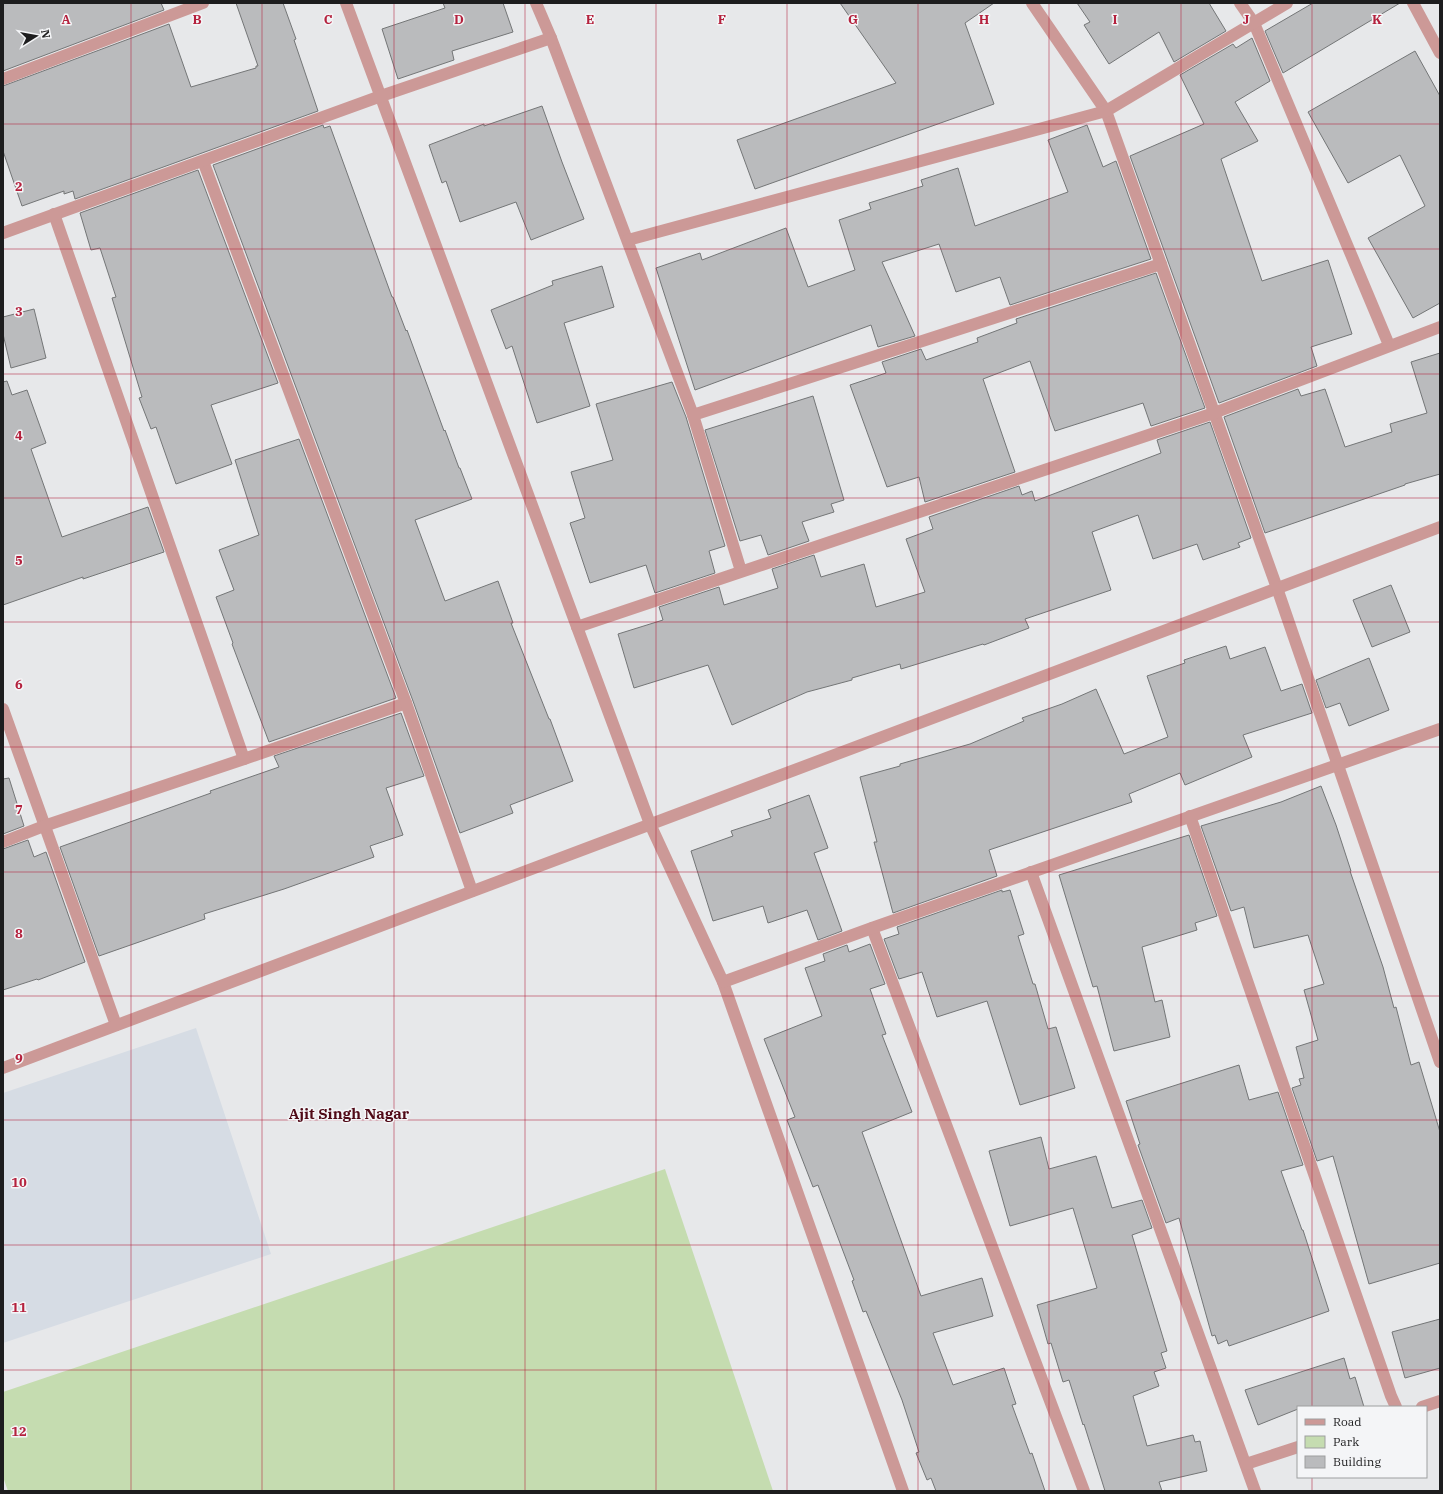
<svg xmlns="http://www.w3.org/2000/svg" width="1443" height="1494" font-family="'IBM Plex Serif',serif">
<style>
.built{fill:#d6dce4}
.green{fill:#c5dcb0}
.building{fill:#babbbd;stroke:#747677}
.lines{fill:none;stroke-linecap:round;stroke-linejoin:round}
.minor{stroke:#cc9997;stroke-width:12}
.grid{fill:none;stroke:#b4213d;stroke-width:1;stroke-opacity:0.55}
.labels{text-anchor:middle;stroke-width:3;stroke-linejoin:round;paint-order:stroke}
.neighbourhood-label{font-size:15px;font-weight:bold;fill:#500a17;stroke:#f4f5f7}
.grid-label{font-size:13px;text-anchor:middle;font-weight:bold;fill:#b4213d;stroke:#f4f5f7;stroke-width:3;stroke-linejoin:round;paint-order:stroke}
</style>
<rect width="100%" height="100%" fill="#e7e8ea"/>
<path class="built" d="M 196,1028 L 271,1254 L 3,1343 L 3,1093 Z"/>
<path class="green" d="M 665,1169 L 773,1491 L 8,1491 L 3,1477 L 3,1392 Z"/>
<g class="building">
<path d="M 3,3 L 161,3 L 164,10 L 3,71 Z"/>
<path d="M 236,3 L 283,3 L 296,39 L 294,40 L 318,111 L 75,199 L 73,191 L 64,194 L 64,191 L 22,206 L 3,151 L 3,86 L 169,24 L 191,87 L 256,68 L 256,66 L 258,66 Z"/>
<path d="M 443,3 L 503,3 L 513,32 L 452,51 L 454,60 L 398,79 L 382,29 L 445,8 Z"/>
<path d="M 840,3 L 994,3 L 965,23 L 994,104 L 755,189 L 737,140 L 896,83 Z"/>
<path d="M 1077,3 L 1209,3 L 1226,31 L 1174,62 L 1159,32 L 1109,64 L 1084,25 L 1090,22 Z"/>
<path d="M 1313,3 L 1400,3 L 1283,73 L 1265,31 Z"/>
<path d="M 1252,38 L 1270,81 L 1235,102 L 1258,141 L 1221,159 L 1262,281 L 1328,260 L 1352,334 L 1311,347 L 1317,366 L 1219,403 L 1130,156 L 1204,124 L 1180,75 L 1233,44 L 1236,48 Z"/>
<path d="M 1415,51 L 1440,96 L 1440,303 L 1413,318 L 1368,238 L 1425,206 L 1400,155 L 1348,183 L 1308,112 Z"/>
<path d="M 542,106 L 562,162 L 584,219 L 531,240 L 516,202 L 460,222 L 446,181 L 442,183 L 429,145 L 484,124 L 484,126 Z"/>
<path d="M 323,125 L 324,128 L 330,126 L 392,297 L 393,297 L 406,331 L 407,330 L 444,431 L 445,430 L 459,468 L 460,468 L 472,499 L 415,520 L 445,601 L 498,581 L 513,623 L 511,623 L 549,719 L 550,719 L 573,781 L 510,805 L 513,813 L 460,833 L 413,701 L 213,165 Z"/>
<path d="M 1087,125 L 1103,167 L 1116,161 L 1151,259 L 1010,305 L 1000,277 L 956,292 L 939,244 L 882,262 L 915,336 L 878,347 L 871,325 L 695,390 L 656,268 L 700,253 L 702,260 L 786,228 L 808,287 L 855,270 L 839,220 L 871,209 L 869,203 L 923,186 L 921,180 L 958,168 L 975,226 L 1068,192 L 1048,140 Z"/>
<path d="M 198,170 L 278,383 L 211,405 L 232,464 L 176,484 L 156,427 L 151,429 L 139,398 L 142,397 L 112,298 L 116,297 L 100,248 L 91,250 L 80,213 Z"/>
<path d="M 602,266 L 614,307 L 564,323 L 590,406 L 537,423 L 512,346 L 506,349 L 491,310 L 553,285 L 552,281 Z"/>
<path d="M 1156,273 L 1205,408 L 1151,426 L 1143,403 L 1055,431 L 1030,361 L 983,379 L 1015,472 L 925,502 L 919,477 L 887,487 L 850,385 L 886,373 L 882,362 L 921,349 L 926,360 L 978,342 L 977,338 L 1017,323 L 1016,319 Z"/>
<path d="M 34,309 L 46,358 L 11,368 L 3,334 L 3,317 Z"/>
<path d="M 1440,353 L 1440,474 L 1405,484 L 1405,485 L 1265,533 L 1224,417 L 1298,389 L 1301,396 L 1325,389 L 1345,447 L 1392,432 L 1390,424 L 1427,413 L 1411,362 Z"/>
<path d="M 7,381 L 12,395 L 27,390 L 46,443 L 31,449 L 62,537 L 148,507 L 164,552 L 83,579 L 83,577 L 3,605 L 3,382 Z"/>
<path d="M 672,382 L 686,417 L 725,546 L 709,551 L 715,573 L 655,593 L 646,565 L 590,583 L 570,523 L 585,518 L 571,472 L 613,460 L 596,404 Z"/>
<path d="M 813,396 L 844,500 L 831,504 L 834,512 L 802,522 L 809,541 L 768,555 L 761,535 L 740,541 L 705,430 Z"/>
<path d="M 1210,422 L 1251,538 L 1238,543 L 1240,547 L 1203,560 L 1197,544 L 1153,559 L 1138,515 L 1092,532 L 1111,590 L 1025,619 L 1029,628 L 984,645 L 983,644 L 901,669 L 900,664 L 852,678 L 852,680 L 807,692 L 732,725 L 708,665 L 634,688 L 618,634 L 663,620 L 659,607 L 719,587 L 724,605 L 778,588 L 772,569 L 814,555 L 821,577 L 864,564 L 876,607 L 925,592 L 906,539 L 933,529 L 929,517 L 1019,486 L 1022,495 L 1032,491 L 1035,501 L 1161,453 L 1157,440 Z"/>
<path d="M 299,439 L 396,698 L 269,742 L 232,644 L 233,643 L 216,597 L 234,590 L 219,550 L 259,535 L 235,460 Z"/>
<path d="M 1391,585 L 1410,632 L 1372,647 L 1353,600 Z"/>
<path d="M 1226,646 L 1230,659 L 1265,647 L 1281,691 L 1302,684 L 1312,713 L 1243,735 L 1252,757 L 1185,785 L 1180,773 L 1129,794 L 1132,802 L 989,850 L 997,876 L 893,913 L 874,842 L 877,842 L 860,777 L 900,766 L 900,764 L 970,744 L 1024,721 L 1022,718 L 1062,704 L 1096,689 L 1124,754 L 1168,737 L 1147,676 L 1185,663 L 1184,660 Z"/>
<path d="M 1369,658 L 1389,710 L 1349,726 L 1340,703 L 1326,708 L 1316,680 Z"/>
<path d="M 401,713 L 424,776 L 386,788 L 403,835 L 370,846 L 374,857 L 284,889 L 204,914 L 205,919 L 99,956 L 60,847 L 211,793 L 210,791 L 279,767 L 274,756 Z"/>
<path d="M 9,778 L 24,826 L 3,834 L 3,779 Z"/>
<path d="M 1321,786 L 1336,825 L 1351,871 L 1350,871 L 1383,967 L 1394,1008 L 1396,1007 L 1411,1065 L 1419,1062 L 1440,1132 L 1440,1263 L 1369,1284 L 1333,1156 L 1317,1161 L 1292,1088 L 1301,1085 L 1299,1079 L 1304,1078 L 1296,1047 L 1318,1040 L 1304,990 L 1324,984 L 1308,935 L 1254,948 L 1244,907 L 1231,911 L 1201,826 L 1281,802 Z"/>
<path d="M 809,795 L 828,848 L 814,853 L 842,931 L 818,940 L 807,910 L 768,923 L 763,906 L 713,921 L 691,851 L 733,836 L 731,831 L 771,818 L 768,810 Z"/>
<path d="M 1189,835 L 1217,916 L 1195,923 L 1197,930 L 1142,947 L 1155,1002 L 1162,1000 L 1170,1037 L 1114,1051 L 1097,986 L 1093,987 L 1059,875 Z"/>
<path d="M 28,840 L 34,857 L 46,852 L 85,962 L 38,980 L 37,979 L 3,990 L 3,849 Z"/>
<path d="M 1002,890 L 1002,892 L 1010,890 L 1024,934 L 1018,936 L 1033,984 L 1035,984 L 1048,1029 L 1056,1027 L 1075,1088 L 1020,1105 L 987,1001 L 937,1017 L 922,972 L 899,979 L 884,939 L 899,934 L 897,927 Z"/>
<path d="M 870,944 L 885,984 L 870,989 L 886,1034 L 882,1035 L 912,1112 L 862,1132 L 921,1296 L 982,1278 L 993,1316 L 933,1333 L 953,1385 L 1004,1368 L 1016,1404 L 1012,1405 L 1030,1454 L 1032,1453 L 1045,1491 L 936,1491 L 931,1478 L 927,1480 L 916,1453 L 919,1452 L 902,1400 L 866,1311 L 863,1312 L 852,1281 L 854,1280 L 818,1185 L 813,1187 L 787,1120 L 795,1117 L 764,1039 L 822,1016 L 805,968 L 825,961 L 823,954 L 847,945 L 849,952 Z"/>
<path d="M 1239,1065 L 1249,1100 L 1278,1092 L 1303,1165 L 1281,1171 L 1302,1230 L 1303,1230 L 1329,1311 L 1229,1346 L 1227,1340 L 1218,1344 L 1215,1335 L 1212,1336 L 1179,1218 L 1166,1223 L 1138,1145 L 1140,1144 L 1126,1101 Z"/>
<path d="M 1041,1137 L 1049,1169 L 1096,1156 L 1112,1208 L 1142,1200 L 1152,1228 L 1132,1235 L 1167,1351 L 1161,1353 L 1166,1368 L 1154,1372 L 1159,1386 L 1133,1396 L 1147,1446 L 1193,1435 L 1195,1442 L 1200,1441 L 1207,1471 L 1159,1482 L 1162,1491 L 1105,1491 L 1084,1424 L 1083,1425 L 1069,1380 L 1063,1382 L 1051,1343 L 1048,1344 L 1037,1305 L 1097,1288 L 1073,1208 L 1010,1226 L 989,1151 Z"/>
<path d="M 1440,1319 L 1440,1368 L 1405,1378 L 1392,1332 Z"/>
<path d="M 1344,1358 L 1350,1379 L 1355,1377 L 1364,1407 L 1298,1407 L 1298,1409 L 1258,1425 L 1245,1390 Z"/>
</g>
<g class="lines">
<g class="minor">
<path d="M 346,3 L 650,824 L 723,982 L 903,1491"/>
<path d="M 536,3 L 551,38 L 693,415"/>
<path d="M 1032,3 L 1106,111 L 1277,588 L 1440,1062"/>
<path d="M 1240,3 L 1254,23 L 1389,345"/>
<path d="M 1413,3 L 1440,53"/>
<path d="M 3,79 L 203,3"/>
<path d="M 54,214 L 244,759 L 406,703 L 203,161"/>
<path d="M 3,233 L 381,96 L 551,38"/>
<path d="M 628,240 L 1106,111 L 1287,3"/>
<path d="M 741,571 L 693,415 L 1161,264"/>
<path d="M 577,627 L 1214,413 L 1440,327"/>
<path d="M 406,703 L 472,891"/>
<path d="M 3,709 L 116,1025"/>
<path d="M 1190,816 L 1391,1396 L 1396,1407"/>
<path d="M 3,842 L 44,826 L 244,759"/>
<path d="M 1031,872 L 1255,1491"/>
<path d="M 872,928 L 1084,1491"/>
<path d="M 723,982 L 872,928 L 1440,729"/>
<path d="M 3,1068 L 1440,527"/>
<path d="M 1422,1407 L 1440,1401"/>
<path d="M 1246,1464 L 1298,1447"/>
</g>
</g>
<path class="grid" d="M 131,3 L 131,1491M 262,3 L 262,1491M 394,3 L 394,1491M 525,3 L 525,1491M 656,3 L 656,1491M 787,3 L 787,1491M 918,3 L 918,1491M 1049,3 L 1049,1491M 1181,3 L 1181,1491M 1312,3 L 1312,1407M 3,124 L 1440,124M 3,249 L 1440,249M 3,374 L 1440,374M 3,498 L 1440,498M 3,622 L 1440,622M 3,747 L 1440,747M 3,872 L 1440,872M 3,996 L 1440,996M 3,1120 L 1440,1120M 3,1245 L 1440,1245M 3,1370 L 1440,1370M 1312,1477 L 1312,1491"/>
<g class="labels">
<g class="neighbourhood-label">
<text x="349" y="1119">Ajit Singh Nagar</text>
</g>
</g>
<g class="grid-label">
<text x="66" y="24">A</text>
<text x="197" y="24">B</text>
<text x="328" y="24">C</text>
<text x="459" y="24">D</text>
<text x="590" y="24">E</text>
<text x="722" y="24">F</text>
<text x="853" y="24">G</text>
<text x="984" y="24">H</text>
<text x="1115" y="24">I</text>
<text x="1246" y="24">J</text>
<text x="1377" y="24">K</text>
<text x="19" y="191">2</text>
<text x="19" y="316">3</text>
<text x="19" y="440">4</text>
<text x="19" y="565">5</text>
<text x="19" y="689">6</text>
<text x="19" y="814">7</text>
<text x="19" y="938">8</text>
<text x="19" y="1063">9</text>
<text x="19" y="1187">10</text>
<text x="19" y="1312">11</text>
<text x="19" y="1436">12</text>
</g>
<rect width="1443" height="1494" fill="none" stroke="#1d1d1e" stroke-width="8"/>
<rect x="1297" y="1406" width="130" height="72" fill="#f4f5f7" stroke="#9e9fa0"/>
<rect x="1305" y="1419" width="20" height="6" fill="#cc9997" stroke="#9e9fa0"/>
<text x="1333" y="1426" font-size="12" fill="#1d1d1e">Road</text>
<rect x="1305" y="1436" width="20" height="12" fill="#c5dcb0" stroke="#9e9fa0"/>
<text x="1333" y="1446" font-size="12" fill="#1d1d1e">Park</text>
<rect x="1305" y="1456" width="20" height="12" fill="#babbbd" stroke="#9e9fa0"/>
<text x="1333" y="1466" font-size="12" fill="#1d1d1e">Building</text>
<g transform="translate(36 36) rotate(79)" stroke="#f4f5f7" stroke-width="3" paint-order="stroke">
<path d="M0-3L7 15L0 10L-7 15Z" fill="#1d1d1e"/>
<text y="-6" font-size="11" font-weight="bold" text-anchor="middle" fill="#1d1d1e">N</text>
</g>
</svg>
